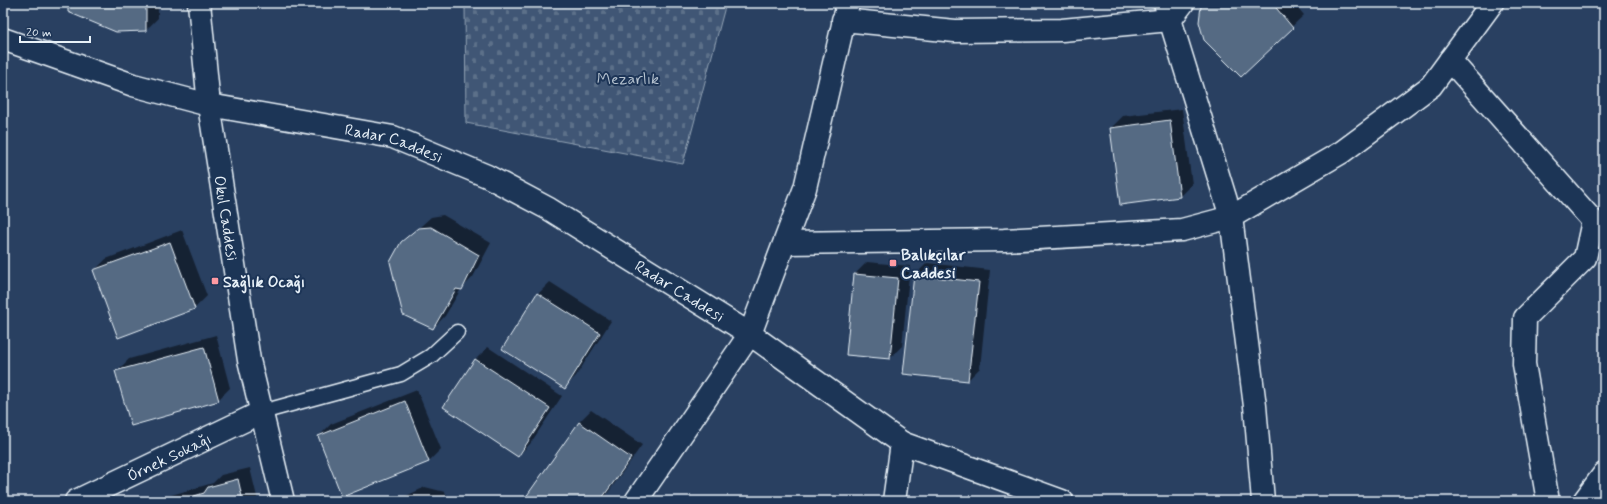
<svg xmlns="http://www.w3.org/2000/svg" width="1607" height="504" font-family="Mynerve,sans-serif">
<style>
.cemetery{fill:url(#cemetery-stones);stroke:#94a4b6}
.shadow{fill:#0007}
.building{fill:#556a83;stroke:#e8f1f8}
.lines{fill:none;stroke-linecap:round;stroke-linejoin:round}
.lane-casing{stroke:#e8f1f8;stroke-width:17}
.street-casing{stroke:#e8f1f8;stroke-width:25}
.secondary-casing{stroke:#e8f1f8;stroke-width:25}
.lane{stroke:#1d3557;stroke-width:14}
.street{stroke:#1d3557;stroke-width:22}
.secondary{stroke:#1d3557;stroke-width:22}
.poi-dot{fill:#ff9aa2;stroke:#1d3557;stroke-width:1.5}
.labels{text-anchor:middle;stroke-width:4;stroke-linejoin:round;paint-order:stroke}
.park-label{font-size:16px;fill:#b6c3d0;stroke:#1d3557}
.street-label{font-size:16px;fill:#e8f1f8;stroke:#1d3557}
.poi-label{font-size:16px;font-weight:bold;fill:#e8f1f8;stroke:#1d3557;text-anchor:start}
</style>
<defs>
<pattern id="cemetery-stones" width="16" height="16" patternUnits="userSpaceOnUse"><rect width="16" height="16" fill="#415774"/><path d="M2 7V4a2 2 0 0 1 4 0v3zM10 15v-3a2 2 0 0 1 4 0v3z" fill="#5c7089"/></pattern>
</defs>
<rect width="100%" height="100%" fill="#294061"/>
<filter id="ink" filterUnits="userSpaceOnUse"><feTurbulence type="fractalNoise" baseFrequency=".025" numOctaves="2"/><feDisplacementMap in="SourceGraphic" scale="8" xChannelSelector="R" yChannelSelector="G"/><feConvolveMatrix kernelMatrix="1 2 1 2 8 2 1 2 1" color-interpolation-filters="sRGB"/></filter>
<g filter="url(#ink)">
<path class="cemetery" d="M 465,3 L 726,3 L 683,164 L 466,123 Z"/>
<g class="shadow">
<path d="M 69,3 L 158,3 L 158,18 L 146,30 Z"/>
<path d="M 1205,3 L 1294,3 L 1304,15 L 1241,75 Z"/>
<path d="M 1182,109 L 1192,184 L 1180,196 L 1111,128 L 1123,116 Z"/>
<path d="M 443,215 L 491,243 L 473,277 L 461,289 L 445,316 L 433,328 L 402,243 L 431,217 Z"/>
<path d="M 182,230 L 207,296 L 195,308 L 94,271 L 106,259 Z"/>
<path d="M 867,262 L 910,266 L 902,346 L 890,358 L 847,354 L 855,274 Z"/>
<path d="M 927,263 L 990,270 L 980,368 L 968,380 L 915,275 Z"/>
<path d="M 550,282 L 611,321 L 576,376 L 564,388 L 538,294 Z"/>
<path d="M 216,335 L 230,388 L 218,400 L 117,371 L 129,359 Z"/>
<path d="M 488,347 L 562,396 L 530,444 L 518,456 L 445,407 L 476,359 Z"/>
<path d="M 417,390 L 441,449 L 429,461 L 343,496 L 319,436 L 331,424 Z"/>
<path d="M 591,410 L 642,445 L 602,501 L 524,501 L 579,422 Z"/>
<path d="M 250,468 L 258,501 L 158,501 L 161,498 L 213,483 L 221,475 Z"/>
<path d="M 425,487 L 445,492 L 449,501 L 396,501 Z"/>
</g>
<g class="building">
<path d="M 68,3 L 146,3 L 146,31 L 116,32 L 68,12 Z"/>
<path d="M 1203,3 L 1272,3 L 1293,28 L 1241,77 L 1204,40 L 1199,22 L 1201,6 Z"/>
<path d="M 1170,120 L 1180,197 L 1120,205 L 1110,128 Z"/>
<path d="M 431,227 L 479,255 L 462,290 L 456,289 L 433,329 L 403,315 L 390,262 L 401,242 L 418,228 Z"/>
<path d="M 170,242 L 195,309 L 118,338 L 93,270 Z"/>
<path d="M 854,274 L 898,278 L 890,359 L 846,355 Z"/>
<path d="M 914,275 L 979,282 L 968,381 L 903,374 Z"/>
<path d="M 537,293 L 600,333 L 565,389 L 502,349 Z"/>
<path d="M 204,347 L 219,401 L 131,426 L 115,371 Z"/>
<path d="M 475,359 L 550,408 L 518,457 L 443,407 Z"/>
<path d="M 405,401 L 429,462 L 342,497 L 318,436 Z"/>
<path d="M 579,422 L 631,458 L 600,501 L 523,501 Z"/>
<path d="M 238,479 L 243,501 L 178,501 L 204,493 L 208,487 Z"/>
<path d="M 412,498 L 422,501 L 407,501 Z"/>
</g>
<g class="lines">
<g class="lane-casing">
<path id="lane" d="M 262,412 L 401,374 L 431,356 L 457,332"/>
</g>
<g class="street-casing">
<g id="street">
<path d="M 1165,3 L 1231,217 L 1255,406 L 1263,501"/>
<path d="M 843,20 L 955,31 L 1062,30 L 1170,20 L 1183,3"/>
<path d="M 3,39 L 133,85 L 209,105"/>
<path d="M 1450,60 L 1593,221 L 1585,258 L 1525,318 L 1524,364 L 1548,501"/>
<path d="M 785,243 L 1004,240 L 1182,230 L 1231,217 L 1342,152 L 1431,86 L 1492,3"/>
<path id="s1" d="M 76,501 L 262,412"/>
<path d="M 636,501 L 750,334 L 902,443 L 1062,501"/>
<path d="M 894,501 L 902,443"/>
<path d="M 1584,501 L 1604,474"/>
</g>
</g>
<g class="secondary-casing">
<g id="secondary">
<path id="s2" d="M 199,3 L 209,105 L 249,360 L 283,501"/>
<path id="s3" d="M 209,105 L 393,137 L 487,176 L 549,209 L 750,334 L 805,188 L 848,3"/>
</g>
</g>
<use href="#lane" class="lane"/>
<use href="#street" class="street"/>
<use href="#secondary" class="secondary"/>
</g>
</g>
<g class="poi-dot">
<rect x="889" y="259" width="8" height="8" rx="2"/>
<rect x="211" y="277" width="8" height="8" rx="2"/>
</g>
<g class="labels">
<g class="park-label">
<text x="628" y="84">Mezarlık</text>
</g>
<g class="street-label">
<text dy="6" stroke="none"><textPath href="#s3" startOffset="189">Radar Caddesi</textPath></text>
<text dy="6" stroke="none"><textPath href="#s2" startOffset="217">Okul Caddesi</textPath></text>
<text dy="6" stroke="none"><textPath href="#s3" startOffset="513">Radar Caddesi</textPath></text>
<text dy="6" stroke="none"><textPath href="#s1" startOffset="103">Örnek Sokağı</textPath></text>
</g>
<g class="poi-label">
<text x="901" y="260">Balıkçılar<tspan x="901" dy="18">Caddesi</tspan></text>
<text x="223" y="287">Sağlık Ocağı</text>
</g>
</g>
<rect width="1607" height="504" fill="none" stroke="#1d3557" stroke-width="16"/>
<rect x="8" y="8" width="1591" height="488" fill="none" stroke="#e8f1f8" stroke-width="1.5" filter="url(#ink)"/>
<path d="M20 36v6h70v-6" fill="none" stroke="#e8f1f8" stroke-width="2"/>
<text x="26" y="36" font-size="12" fill="#e8f1f8" stroke="#1d3557" stroke-width="3" paint-order="stroke">20 m</text>
</svg>
